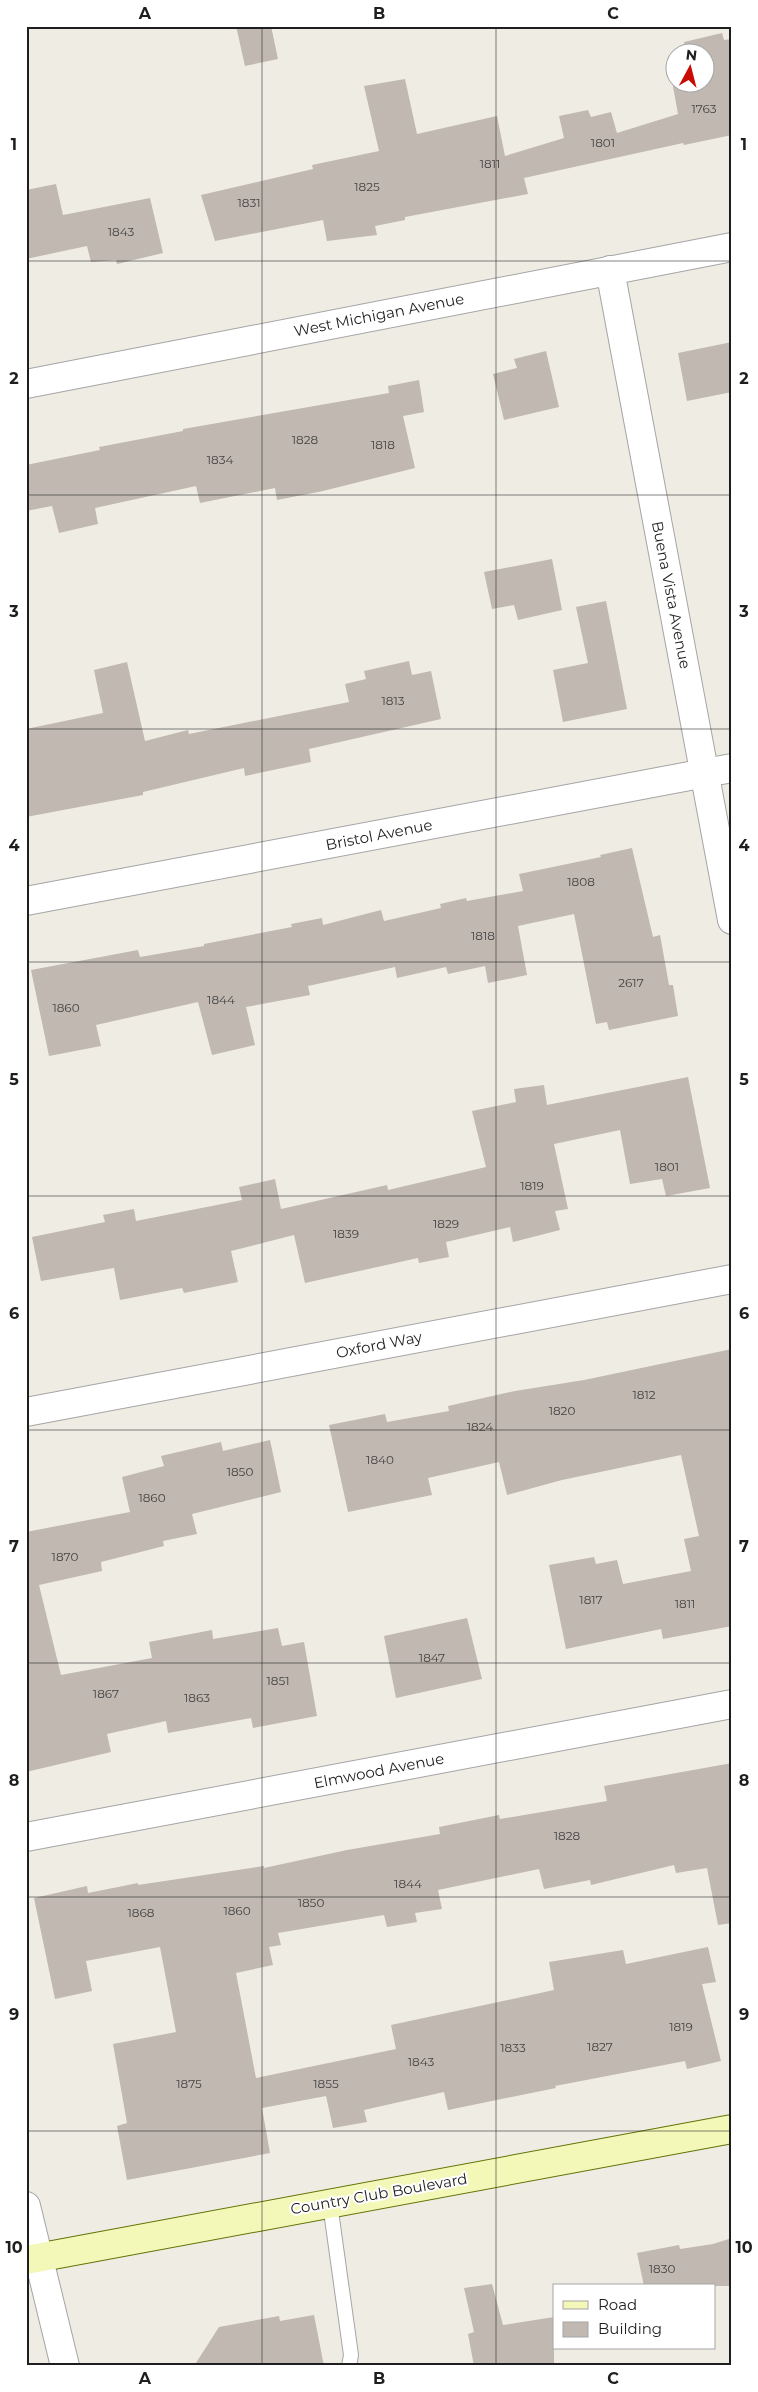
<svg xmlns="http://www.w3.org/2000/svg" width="758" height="2392" font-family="Montserrat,sans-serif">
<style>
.building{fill:#c0b8b1}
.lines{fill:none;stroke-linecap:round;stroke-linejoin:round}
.lane-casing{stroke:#a5a5a5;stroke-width:16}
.street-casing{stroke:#a5a5a5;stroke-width:30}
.secondary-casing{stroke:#637406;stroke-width:30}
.lane{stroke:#fff;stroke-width:14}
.street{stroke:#fff;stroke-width:28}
.secondary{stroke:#f3f8b9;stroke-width:28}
.grid{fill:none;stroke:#1e1e1e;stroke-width:1;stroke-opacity:0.55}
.labels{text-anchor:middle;stroke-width:4;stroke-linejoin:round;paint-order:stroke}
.number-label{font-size:12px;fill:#464443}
.street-label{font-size:15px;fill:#1e1e1e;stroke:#fff}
.neatline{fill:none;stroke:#1e1e1e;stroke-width:2}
.grid-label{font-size:16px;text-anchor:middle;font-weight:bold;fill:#1e1e1e}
</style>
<rect width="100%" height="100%" fill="#efece4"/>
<g class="building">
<path d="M 236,26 L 271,26 L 278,59 L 245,66 Z"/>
<path d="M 722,33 L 724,40 L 732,39 L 732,135 L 684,145 L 683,143 L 524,178 L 528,194 L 405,217 L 405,220 L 375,226 L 377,235 L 327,241 L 323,220 L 215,241 L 201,195 L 313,169 L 312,165 L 379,151 L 364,86 L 405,79 L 417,134 L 497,116 L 505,156 L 564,138 L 559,116 L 588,110 L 591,117 L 611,112 L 617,133 L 678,114 L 672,81 L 706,82 L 706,52 L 686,52 L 684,42 Z"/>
<path d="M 56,184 L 63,215 L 150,198 L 163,253 L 117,264 L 116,260 L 91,262 L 87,246 L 26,259 L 26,190 Z"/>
<path d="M 732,342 L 732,392 L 687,401 L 678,353 Z"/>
<path d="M 546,351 L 559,407 L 504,420 L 493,374 L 517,368 L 514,359 Z"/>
<path d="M 419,380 L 424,412 L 403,416 L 415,468 L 323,491 L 277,500 L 275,488 L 200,503 L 196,486 L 95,508 L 98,524 L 59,533 L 52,506 L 26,511 L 26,465 L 100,450 L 99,447 L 183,431 L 183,429 L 389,393 L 388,386 Z"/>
<path d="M 552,559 L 562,610 L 518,620 L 514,605 L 492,609 L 484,572 Z"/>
<path d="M 606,601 L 627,709 L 563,722 L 553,670 L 588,663 L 576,607 Z"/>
<path d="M 409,661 L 412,675 L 431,671 L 441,719 L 309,749 L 311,762 L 245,776 L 244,768 L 143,792 L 143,795 L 26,817 L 26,729 L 103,713 L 94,670 L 127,662 L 145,741 L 188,730 L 189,734 L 349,702 L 345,684 L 366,679 L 364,671 Z"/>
<path d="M 632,848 L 653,937 L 660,935 L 669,985 L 673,985 L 678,1016 L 609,1030 L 607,1022 L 596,1024 L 574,914 L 518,926 L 527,975 L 488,983 L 485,966 L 448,974 L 446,967 L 397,978 L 395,967 L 308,986 L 310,995 L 246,1007 L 255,1045 L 212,1055 L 198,1002 L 96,1025 L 101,1046 L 49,1056 L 31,970 L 138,950 L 140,957 L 204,946 L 204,944 L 292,927 L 291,924 L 322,918 L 323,925 L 381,910 L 384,921 L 441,908 L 440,904 L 466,898 L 467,901 L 523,891 L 519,874 L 601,857 L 600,855 Z"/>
<path d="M 688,1077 L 710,1188 L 666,1196 L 662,1179 L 630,1184 L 620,1130 L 554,1144 L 568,1209 L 555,1211 L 560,1230 L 513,1242 L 510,1227 L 446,1242 L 449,1257 L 419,1263 L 418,1258 L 305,1283 L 294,1235 L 231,1251 L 238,1282 L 184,1293 L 182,1288 L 120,1300 L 114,1268 L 41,1281 L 32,1237 L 105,1222 L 103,1215 L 134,1209 L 136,1221 L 242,1200 L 239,1187 L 275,1179 L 281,1209 L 387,1185 L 388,1190 L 486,1167 L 472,1111 L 516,1102 L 514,1089 L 544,1085 L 547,1105 Z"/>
<path d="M 732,1349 L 732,1626 L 663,1639 L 661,1629 L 566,1649 L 549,1565 L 594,1557 L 596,1564 L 617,1560 L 623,1584 L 691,1571 L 684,1539 L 699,1536 L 681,1455 L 562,1480 L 507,1495 L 499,1462 L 428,1478 L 432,1495 L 348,1512 L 329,1425 L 385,1414 L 387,1422 L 449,1411 L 448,1406 L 515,1391 L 584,1380 Z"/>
<path d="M 270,1440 L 281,1492 L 192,1514 L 197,1534 L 163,1541 L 164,1546 L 101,1562 L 102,1571 L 39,1585 L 61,1675 L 152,1658 L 149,1642 L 212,1630 L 213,1639 L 278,1628 L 282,1646 L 304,1642 L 317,1716 L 253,1728 L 251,1718 L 168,1733 L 166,1721 L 107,1734 L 111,1752 L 26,1772 L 26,1532 L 130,1512 L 122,1477 L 164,1466 L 161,1456 L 221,1442 L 223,1451 Z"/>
<path d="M 467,1618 L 482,1679 L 396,1698 L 384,1636 Z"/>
<path d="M 732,1763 L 732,1923 L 718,1925 L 707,1868 L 676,1873 L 674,1865 L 591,1885 L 590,1880 L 544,1889 L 539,1869 L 438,1890 L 442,1909 L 415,1913 L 417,1922 L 387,1927 L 384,1915 L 278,1933 L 281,1945 L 269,1947 L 273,1965 L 236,1973 L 256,2078 L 396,2049 L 391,2025 L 554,1990 L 549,1962 L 623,1950 L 626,1964 L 708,1947 L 716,1982 L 702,1984 L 721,2061 L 687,2069 L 685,2061 L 555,2086 L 556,2088 L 448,2110 L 444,2092 L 364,2110 L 367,2122 L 333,2128 L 326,2096 L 262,2108 L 270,2153 L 127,2180 L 117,2126 L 127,2123 L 113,2044 L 176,2032 L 160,1947 L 86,1961 L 92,1991 L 55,1999 L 34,1898 L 87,1886 L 88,1893 L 138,1883 L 138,1885 L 264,1866 L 264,1868 L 347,1850 L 440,1834 L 439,1827 L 499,1815 L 500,1819 L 607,1801 L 604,1786 Z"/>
<path d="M 732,2238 L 732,2286 L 644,2286 L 637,2253 L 679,2245 L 680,2249 L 713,2244 Z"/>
<path d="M 492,2284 L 503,2325 L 554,2317 L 554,2366 L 474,2366 L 468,2334 L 474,2332 L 464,2288 Z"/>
<path d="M 314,2315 L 324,2366 L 194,2366 L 219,2327 L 279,2316 L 280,2321 Z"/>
</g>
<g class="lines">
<g class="lane-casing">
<path id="lane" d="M 330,2204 L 351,2355 L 349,2366"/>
</g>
<g class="street-casing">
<g id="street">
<path d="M 610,270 L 732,920"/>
<path d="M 26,384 L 732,247"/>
<path d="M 26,901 L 732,768"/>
<path d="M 26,1412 L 732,1279"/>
<path d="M 26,1837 L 732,1704"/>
<path d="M 26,2206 L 65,2366"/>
</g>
</g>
<g class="secondary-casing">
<path id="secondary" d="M 26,2260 L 732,2129"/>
</g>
<use href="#lane" class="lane"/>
<use href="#street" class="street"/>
<use href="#secondary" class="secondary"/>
</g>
<path class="grid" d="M 262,26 L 262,2366M 496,26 L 496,2366M 26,261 L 732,261M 26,495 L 732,495M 26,729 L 732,729M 26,962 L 732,962M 26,1196 L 732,1196M 26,1430 L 732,1430M 26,1663 L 732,1663M 26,1897 L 732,1897M 26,2131 L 732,2131"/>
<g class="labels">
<g class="number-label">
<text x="704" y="113">1763</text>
<text x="603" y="147">1801</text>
<text x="490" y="168">1811</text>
<text x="367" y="191">1825</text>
<text x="249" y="207">1831</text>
<text x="121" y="236">1843</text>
<text x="305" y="444">1828</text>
<text x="383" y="449">1818</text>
<text x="220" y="464">1834</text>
<text x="393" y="705">1813</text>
<text x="581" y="886">1808</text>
<text x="483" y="940">1818</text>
<text x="631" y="987">2617</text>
<text x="221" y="1004">1844</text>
<text x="66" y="1012">1860</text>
<text x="667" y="1171">1801</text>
<text x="532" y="1190">1819</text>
<text x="446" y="1228">1829</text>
<text x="346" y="1238">1839</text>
<text x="644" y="1399">1812</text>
<text x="562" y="1415">1820</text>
<text x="480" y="1431">1824</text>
<text x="380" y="1464">1840</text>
<text x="240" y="1476">1850</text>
<text x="152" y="1502">1860</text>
<text x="65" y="1561">1870</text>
<text x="591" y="1604">1817</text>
<text x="685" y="1608">1811</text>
<text x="432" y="1662">1847</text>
<text x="278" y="1685">1851</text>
<text x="106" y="1698">1867</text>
<text x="197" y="1702">1863</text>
<text x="567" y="1840">1828</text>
<text x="408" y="1888">1844</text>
<text x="311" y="1907">1850</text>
<text x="237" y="1915">1860</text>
<text x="141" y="1917">1868</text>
<text x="681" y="2031">1819</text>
<text x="600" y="2051">1827</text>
<text x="513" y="2052">1833</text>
<text x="421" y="2066">1843</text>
<text x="189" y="2088">1875</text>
<text x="326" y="2088">1855</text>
<text x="662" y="2273">1830</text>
</g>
<g class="street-label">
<text transform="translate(379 315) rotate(-11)" y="5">West Michigan Avenue</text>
<text transform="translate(671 595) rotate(79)" y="5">Buena Vista Avenue</text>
<text transform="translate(379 835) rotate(-11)" y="5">Bristol Avenue</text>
<text transform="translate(379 1345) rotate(-11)" y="5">Oxford Way</text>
<text transform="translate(379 1771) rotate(-11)" y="5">Elmwood Avenue</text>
<text transform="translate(379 2194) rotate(-10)" y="5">Country Club Boulevard</text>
</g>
</g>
<rect width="758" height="2392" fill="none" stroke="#ffffff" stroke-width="55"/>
<rect x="553" y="2284" width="162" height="65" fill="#ffffff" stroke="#a5a5a5"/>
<rect x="563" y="2301" width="25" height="8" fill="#f3f8b9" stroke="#a5a5a5"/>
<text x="598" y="2310" font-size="15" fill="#1e1e1e">Road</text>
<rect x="563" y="2322" width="25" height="15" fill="#c0b8b1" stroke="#a5a5a5"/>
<text x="598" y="2334" font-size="15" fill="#1e1e1e">Building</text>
<g transform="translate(690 68) rotate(7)"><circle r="24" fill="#ffffff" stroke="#a5a5a5"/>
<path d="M0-4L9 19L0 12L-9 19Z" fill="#c90b03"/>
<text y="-8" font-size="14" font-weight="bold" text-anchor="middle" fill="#1e1e1e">N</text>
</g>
<rect x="28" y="28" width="702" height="2336" class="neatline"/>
<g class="grid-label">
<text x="145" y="19">A</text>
<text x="379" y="19">B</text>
<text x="613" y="19">C</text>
<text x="14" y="150">1</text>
<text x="744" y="150">1</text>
<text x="14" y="384">2</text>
<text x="744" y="384">2</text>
<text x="14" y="617">3</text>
<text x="744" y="617">3</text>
<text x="14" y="851">4</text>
<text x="744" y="851">4</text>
<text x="14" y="1085">5</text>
<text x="744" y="1085">5</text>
<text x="14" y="1319">6</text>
<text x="744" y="1319">6</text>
<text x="14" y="1552">7</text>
<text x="744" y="1552">7</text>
<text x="14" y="1786">8</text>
<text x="744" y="1786">8</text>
<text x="14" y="2020">9</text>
<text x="744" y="2020">9</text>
<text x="14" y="2253">10</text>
<text x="744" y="2253">10</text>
<text x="145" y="2384">A</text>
<text x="379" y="2384">B</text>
<text x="613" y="2384">C</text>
</g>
</svg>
